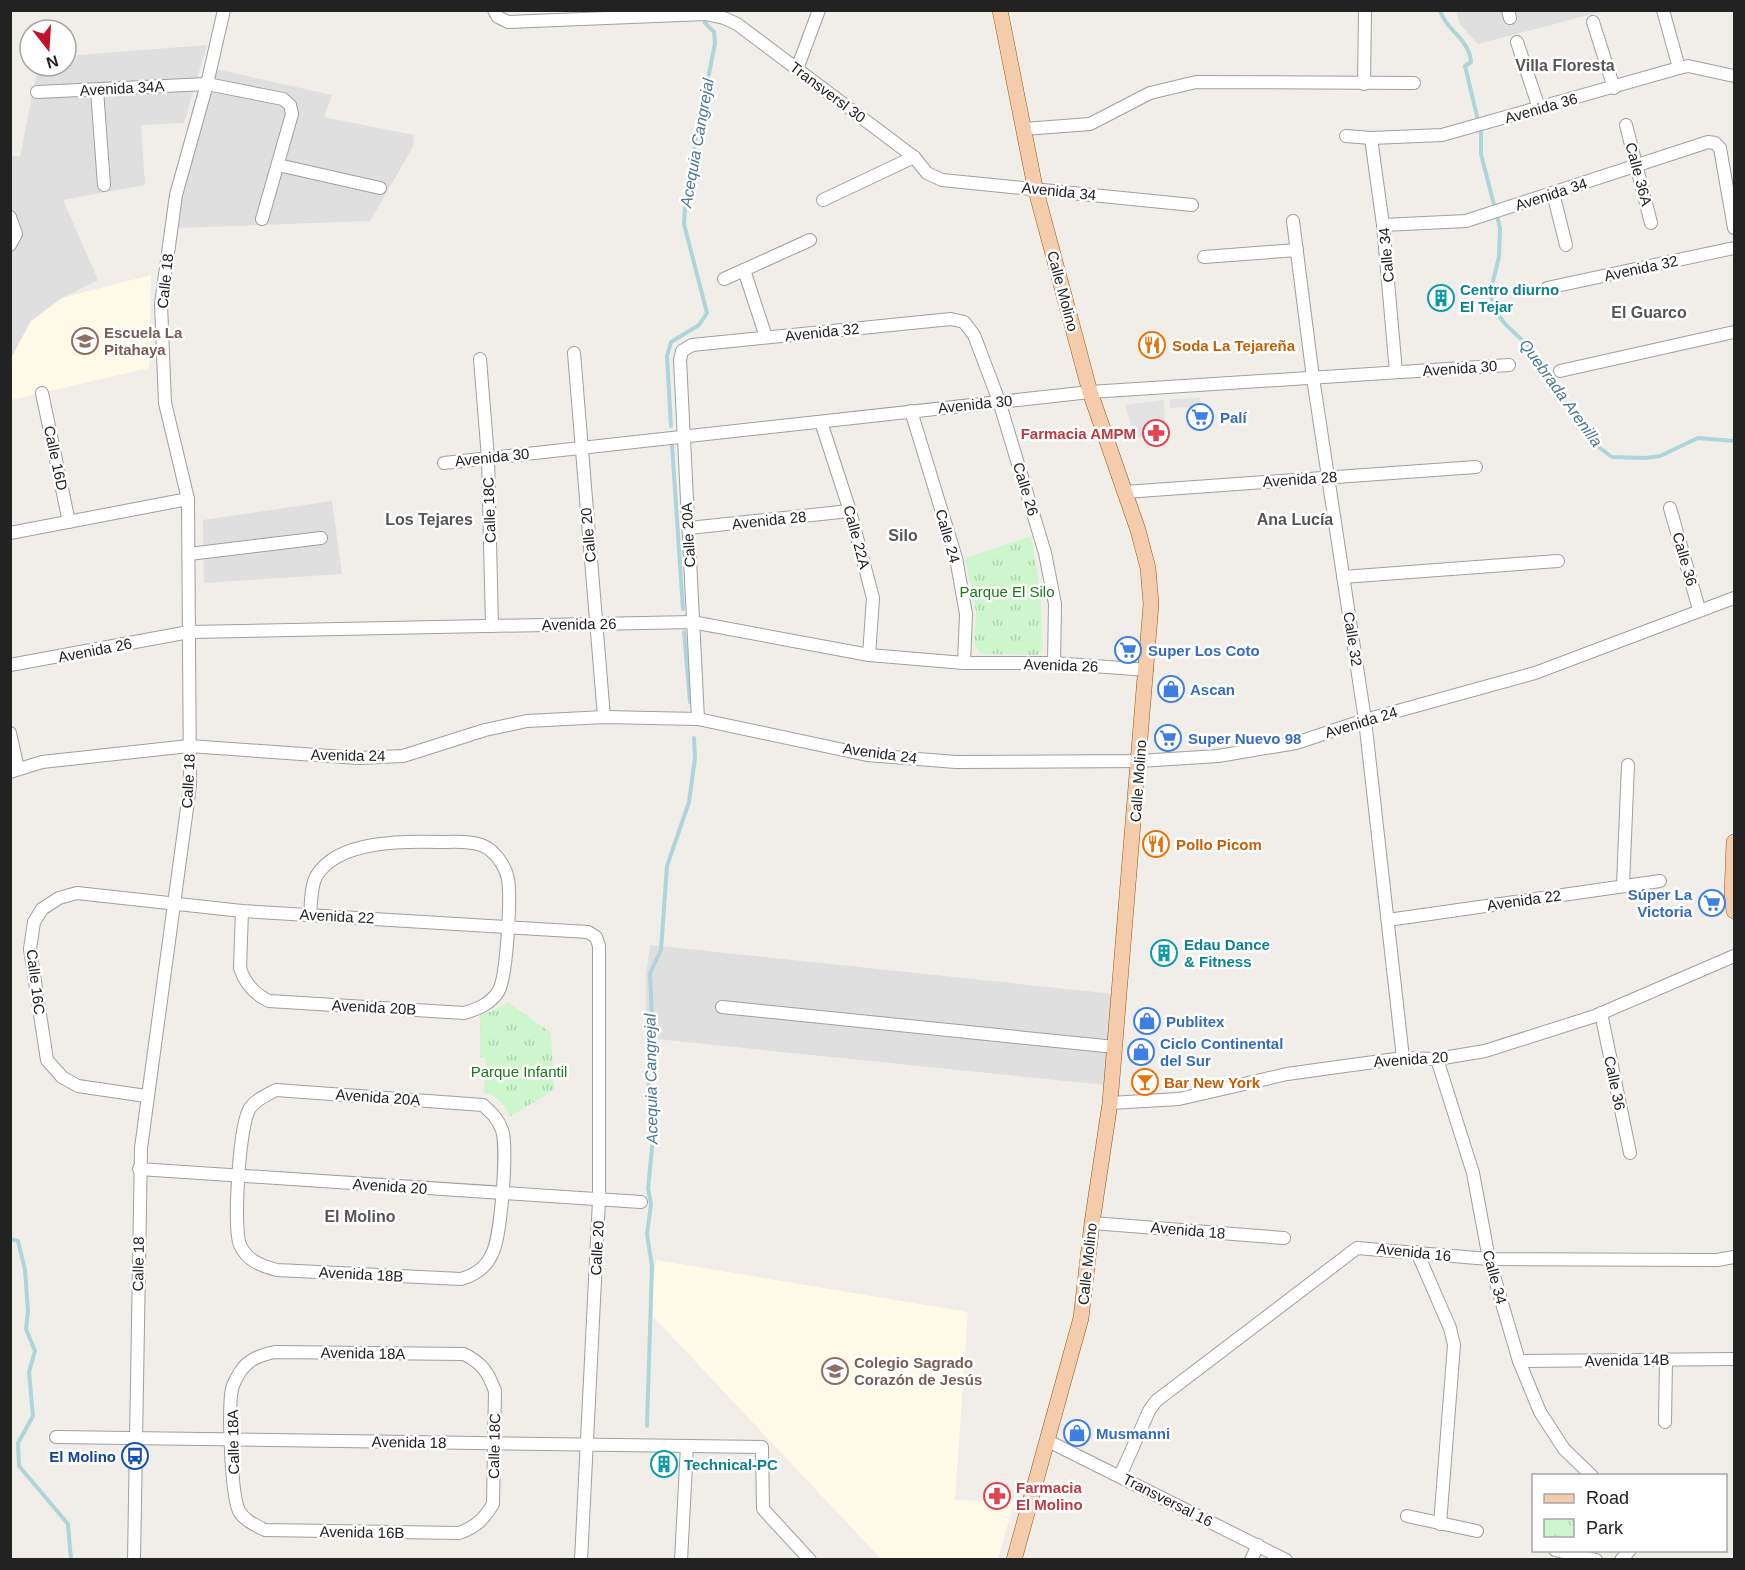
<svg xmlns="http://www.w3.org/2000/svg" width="1745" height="1570" font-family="Arial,sans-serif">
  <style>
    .residential { fill: #e0dfdf }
    .education { fill: #fdfae7 }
    .park { fill: url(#park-tufts) }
    .parking { fill: #e2e2e2 }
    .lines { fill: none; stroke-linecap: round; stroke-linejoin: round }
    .stream { stroke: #aed6da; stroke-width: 4 }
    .minor-casing { stroke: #9f9f9f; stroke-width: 14 }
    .major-casing { stroke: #92560d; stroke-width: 16 }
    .minor { stroke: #fff; stroke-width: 12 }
    .major { stroke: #f5ccab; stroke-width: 15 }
    .labels { text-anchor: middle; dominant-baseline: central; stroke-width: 5; stroke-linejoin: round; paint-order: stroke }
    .street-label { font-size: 15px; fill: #222; stroke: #fff }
    .culture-label { font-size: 15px; font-weight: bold; fill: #0d838f; stroke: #fff; text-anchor: start }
    .education-label { font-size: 15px; font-weight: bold; fill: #785e54; stroke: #fff; text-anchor: start }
    .food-label { font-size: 15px; font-weight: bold; fill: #c56008; stroke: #fff; text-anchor: start }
    .shop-label { font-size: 15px; font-weight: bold; fill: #366cbe; stroke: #fff; text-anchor: start }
    .health-label { font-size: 15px; font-weight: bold; fill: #be3a42; stroke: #fff; text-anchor: end }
    .park-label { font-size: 15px; fill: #197916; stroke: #fff }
    .transit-label { font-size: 15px; font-weight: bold; fill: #164399; stroke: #fff; text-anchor: end }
    .neighbourhood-label { font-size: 16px; font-weight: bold; fill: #555; stroke: #fff }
    .water-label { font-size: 16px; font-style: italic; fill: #4b7893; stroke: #fff }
  </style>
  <defs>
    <pattern id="park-tufts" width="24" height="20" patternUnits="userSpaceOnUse" patternTransform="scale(1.5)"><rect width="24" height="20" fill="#cdf6cc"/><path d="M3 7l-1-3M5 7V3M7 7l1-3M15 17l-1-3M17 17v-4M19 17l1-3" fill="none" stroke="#b0d3af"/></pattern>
  </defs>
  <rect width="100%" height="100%" fill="#f1eee9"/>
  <g class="residential">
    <polygon points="1456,11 1604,11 1478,44 1460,24"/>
    <polygon points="207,45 184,123 141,125 145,185 63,200 98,280 62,298 31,321 11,360 11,155 20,157 38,66 66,66 66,56"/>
    <polygon points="215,69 332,95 324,117 414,135 413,147 370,221 178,228 182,201"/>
    <polygon points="332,501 342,574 204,583 203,520"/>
    <polygon points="650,945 1114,994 1105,1085 646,1038 646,975"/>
  </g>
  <g class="education">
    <polygon points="151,275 149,368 11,400 10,360 31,321 62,298"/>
    <polygon points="656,1260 968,1312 955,1500 1014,1502 998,1559 881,1559 650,1313"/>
  </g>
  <g class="park">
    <polygon points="1031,536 1041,595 1042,650 1037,655 981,654 974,644 976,611 965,558"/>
    <path d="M508,1002L551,1033L554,1090L509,1117C506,1103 496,1097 484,1092L486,1058L480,1057V1012H491Z"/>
  </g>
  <g class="parking">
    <polygon points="1200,398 1201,406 1170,408 1170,399"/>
    <polygon points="1164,400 1165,426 1146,427 1146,438 1135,437 1125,405"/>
  </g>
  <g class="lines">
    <g class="stream">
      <path d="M1440,10C1446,31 1469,38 1471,62L1465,66L1481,133V154L1500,228L1499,257L1490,293L1496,312L1506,325L1532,349L1565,403L1600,448L1612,457L1645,458L1660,456L1698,438L1734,441"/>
      <polyline points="671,426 667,356 671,342 699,325 707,313 684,224 686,192 715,43 714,32 705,23"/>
      <polyline points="672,445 683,609"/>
      <polyline points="684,632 690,702"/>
      <polyline points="10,1239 18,1241 25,1270 28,1311 26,1329 35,1351 29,1372 33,1416 18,1443 19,1466 68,1524 71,1560"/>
      <polyline points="647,1426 652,1266 647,1234 651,1204 648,1188 653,1139 648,1074 652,1019 650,973 661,950 667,866 689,802 695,758 694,738"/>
    </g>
    <defs>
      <g id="minor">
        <polyline points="494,10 498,17 508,22 705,14 724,18 737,24 914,157 927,173 942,180 1192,205"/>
        <polyline points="1508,10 1510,18"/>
        <polyline points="1663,10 1679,68"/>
        <polyline points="1593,22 1614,88"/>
        <polyline points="1517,42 1539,108"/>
        <polyline points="797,69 819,10"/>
        <polyline points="1364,84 1365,10"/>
        <polyline points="97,90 104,185"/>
        <polyline points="37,92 207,84 283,99 290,105 292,114 262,219"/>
        <polyline points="1626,125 1651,223"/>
        <polyline points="1024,129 1090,124 1150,93 1196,82 1414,83"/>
        <polyline points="1346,136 1371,138 1442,135 1679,68 1688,66 1734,76"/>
        <polyline points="1371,138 1383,225 1396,372"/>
        <polyline points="278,165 380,188"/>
        <polyline points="1553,193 1566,245"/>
        <polyline points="823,200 914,157"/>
        <polyline points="10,217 16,234 10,245"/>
        <polyline points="1293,221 1313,378 1365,720 1403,1058"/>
        <polyline points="1383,225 1466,221 1708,142 1715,143 1720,148 1734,228"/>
        <polyline points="1204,257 1297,250"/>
        <polyline points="744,270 766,337"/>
        <polyline points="724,279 810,240"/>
        <polyline points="1547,288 1734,248"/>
        <polyline points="574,353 604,717"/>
        <polyline points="480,359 488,458 492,626"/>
        <polyline points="1560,371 1734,332"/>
        <polyline points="42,393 69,522"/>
        <polyline points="911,411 956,558 966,614 964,663"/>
        <polyline points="821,422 850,511 873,598 869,655"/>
        <polyline points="444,463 1090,392 1509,365"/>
        <polyline points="1125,492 1476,467"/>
        <polyline points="1670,508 1699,609"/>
        <polyline points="689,528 850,511"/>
        <polyline points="10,533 188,499"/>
        <polyline points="189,554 321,538"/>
        <polyline points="1343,577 1558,561"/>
        <polyline points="10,665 189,632 692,622 869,655 964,663 1054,663 1147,670"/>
        <polyline points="698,719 680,360 682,351 692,345 951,319 964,322 974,335 999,401 1045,553 1055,604 1054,663"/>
        <polyline points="10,733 18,769"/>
        <polyline points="10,772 42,762 189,746 358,758 403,756 485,730 527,721 604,717 698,719 867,755 956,762 1139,761 1218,756 1296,743 1365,720 1535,673 1734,598"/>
        <polyline points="1623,885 1628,765"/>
        <path d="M242,911L240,968C245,984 254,994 269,1001L464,1013C478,1009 490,1004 498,992C507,979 511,897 508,879C506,868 498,856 489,849C477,840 454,842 440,842C404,841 339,840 317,875C311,884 311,904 310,915"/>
        <polyline points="1388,920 1660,881"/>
        <polyline points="722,1007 1115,1047"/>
        <polyline points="1601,1013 1630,1153"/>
        <polyline points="1437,1059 1473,1173 1489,1259 1519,1361 1540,1412 1564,1449 1592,1476"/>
        <path d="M276,1090L483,1105C492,1113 498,1119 502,1130C508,1148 501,1238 492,1254C486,1268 475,1275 461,1279L277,1270C262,1266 247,1261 240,1245C233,1228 239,1124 250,1108C256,1099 267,1095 276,1090Z"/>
        <polyline points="146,1096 78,1086 62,1077 47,1060 30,949 34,922 42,909 59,898 77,893 242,911 588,932 596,937 599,946 599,1200 581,1560"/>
        <polyline points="1110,1103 1179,1099 1287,1074 1403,1058 1437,1059 1485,1051 1595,1016 1734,956"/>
        <polyline points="139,1169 641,1202"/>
        <polyline points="1092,1223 1284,1238"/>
        <polyline points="1417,1252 1450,1328 1454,1345 1440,1524"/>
        <path d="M275,1352L464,1354C482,1363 488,1372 495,1391L493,1504C484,1519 476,1527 459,1533L265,1530C255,1525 244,1520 239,1511C231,1494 228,1408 232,1389C233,1384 237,1377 240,1372C248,1359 261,1355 275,1352Z"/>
        <polyline points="1519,1361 1734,1359"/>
        <polyline points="1665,1422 1666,1359"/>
        <polyline points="56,1437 762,1447 763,1509 810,1560"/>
        <polyline points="1048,1441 1286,1560"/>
        <polyline points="1120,1476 1149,1411 1156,1401 1357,1248 1489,1259 1717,1260 1734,1257"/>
        <polyline points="1407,1516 1477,1531"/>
        <polyline points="1555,1550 1596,1560"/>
        <polyline points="134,1560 141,1148 190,786 188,499 165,403 161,304 176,195 207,84 224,10"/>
        <polyline points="681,1560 687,1446"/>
        <polyline points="1251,1560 1258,1545"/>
        <polyline points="1621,1560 1630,1550"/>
      </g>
      <g id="major">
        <polyline points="1000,10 1035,187 1090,392 1138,530 1148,568 1151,604 1110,1103 1092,1223 1081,1318 1014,1560"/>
        <polyline points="1734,842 1732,894 1734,911"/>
      </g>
    </defs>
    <use href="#minor" class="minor-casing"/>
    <use href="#major" class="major-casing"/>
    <use href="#minor" class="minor"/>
    <use href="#major" class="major"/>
  </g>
  <defs>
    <symbol id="building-ring" viewBox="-11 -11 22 22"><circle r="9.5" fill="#fff" stroke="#0f9aa8" stroke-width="1.5"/><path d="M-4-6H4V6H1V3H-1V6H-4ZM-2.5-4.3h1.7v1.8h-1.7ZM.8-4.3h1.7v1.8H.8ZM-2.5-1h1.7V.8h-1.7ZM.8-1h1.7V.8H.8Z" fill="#0f9aa8"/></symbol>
    <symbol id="school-ring" viewBox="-11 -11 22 22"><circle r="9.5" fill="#fff" stroke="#8d6e63" stroke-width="1.5"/><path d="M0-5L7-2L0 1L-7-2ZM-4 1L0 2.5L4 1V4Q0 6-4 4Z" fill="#8d6e63"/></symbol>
    <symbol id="restaurant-ring" viewBox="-11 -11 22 22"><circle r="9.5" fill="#fff" stroke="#e8710a" stroke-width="1.5"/><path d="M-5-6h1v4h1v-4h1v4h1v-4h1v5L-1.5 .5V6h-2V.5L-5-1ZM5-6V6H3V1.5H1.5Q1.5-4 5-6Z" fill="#e8710a"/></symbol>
    <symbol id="supermarket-ring" viewBox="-11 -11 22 22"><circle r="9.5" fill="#fff" stroke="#3f7fe0" stroke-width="1.5"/><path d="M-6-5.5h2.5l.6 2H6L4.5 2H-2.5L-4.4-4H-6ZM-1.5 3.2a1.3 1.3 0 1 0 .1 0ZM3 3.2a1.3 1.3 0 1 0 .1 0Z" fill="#3f7fe0"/></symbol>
    <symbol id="pharmacy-ring" viewBox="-11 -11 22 22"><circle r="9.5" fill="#fff" stroke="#e0444e" stroke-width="1.5"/><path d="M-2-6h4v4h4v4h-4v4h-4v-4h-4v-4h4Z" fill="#e0444e"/></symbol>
    <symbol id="shop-ring" viewBox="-11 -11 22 22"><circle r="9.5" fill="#fff" stroke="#3f7fe0" stroke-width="1.5"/><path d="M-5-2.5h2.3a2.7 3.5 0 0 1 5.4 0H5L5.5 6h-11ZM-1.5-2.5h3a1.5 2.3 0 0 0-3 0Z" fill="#3f7fe0"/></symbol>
    <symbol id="bar-ring" viewBox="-11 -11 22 22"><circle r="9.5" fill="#fff" stroke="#e8710a" stroke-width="1.5"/><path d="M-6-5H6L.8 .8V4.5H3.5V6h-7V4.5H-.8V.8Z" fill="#e8710a"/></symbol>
    <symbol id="bus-ring" viewBox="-11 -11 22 22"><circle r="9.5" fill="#fff" stroke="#1a4fb4" stroke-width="1.5"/><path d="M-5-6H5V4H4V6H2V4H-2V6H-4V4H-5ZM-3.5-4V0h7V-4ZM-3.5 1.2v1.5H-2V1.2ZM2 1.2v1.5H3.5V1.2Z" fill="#1a4fb4"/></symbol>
  </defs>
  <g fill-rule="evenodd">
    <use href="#building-ring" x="1426" y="283" width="30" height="30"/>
    <use href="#school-ring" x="70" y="326" width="30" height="30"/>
    <use href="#restaurant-ring" x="1137" y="330" width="30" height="30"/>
    <use href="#supermarket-ring" x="1185" y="402" width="30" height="30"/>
    <use href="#pharmacy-ring" x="1141" y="418" width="30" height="30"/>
    <use href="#supermarket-ring" x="1113" y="635" width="30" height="30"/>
    <use href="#shop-ring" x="1156" y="674" width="30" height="30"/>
    <use href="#supermarket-ring" x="1153" y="723" width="30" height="30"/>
    <use href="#restaurant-ring" x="1141" y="829" width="30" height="30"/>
    <use href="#supermarket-ring" x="1697" y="888" width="30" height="30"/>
    <use href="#building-ring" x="1149" y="938" width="30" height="30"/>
    <use href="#shop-ring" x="1132" y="1006" width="30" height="30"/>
    <use href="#shop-ring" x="1126" y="1037" width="30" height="30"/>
    <use href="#bar-ring" x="1130" y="1067" width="30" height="30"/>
    <use href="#school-ring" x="820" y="1356" width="30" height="30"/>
    <use href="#shop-ring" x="1062" y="1418" width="30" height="30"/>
    <use href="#bus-ring" x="120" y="1441" width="30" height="30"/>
    <use href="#building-ring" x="649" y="1449" width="30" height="30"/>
    <use href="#pharmacy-ring" x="982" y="1481" width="30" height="30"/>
  </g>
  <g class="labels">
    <g class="street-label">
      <text transform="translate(122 88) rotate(-3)">Avenida 34A</text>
      <text transform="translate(828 92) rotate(37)">Transversl 30</text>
      <text transform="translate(1541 108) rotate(-16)">Avenida 36</text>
      <text transform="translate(1639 174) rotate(75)">Calle 36A</text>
      <text transform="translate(1059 191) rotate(6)">Avenida 34</text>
      <text transform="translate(1551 194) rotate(-18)">Avenida 34</text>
      <text transform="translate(1386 255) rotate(-95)">Calle 34</text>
      <text transform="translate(1641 268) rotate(-12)">Avenida 32</text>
      <text transform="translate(165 281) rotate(-84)">Calle 18</text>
      <text transform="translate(1063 291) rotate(75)">Calle Molino</text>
      <text transform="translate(822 332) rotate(-6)">Avenida 32</text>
      <text transform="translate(1460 368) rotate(-4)">Avenida 30</text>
      <text transform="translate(975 404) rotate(-6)">Avenida 30</text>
      <text transform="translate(492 457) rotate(-6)">Avenida 30</text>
      <text transform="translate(56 458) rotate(78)">Calle 16D</text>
      <text transform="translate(1300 479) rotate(-4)">Avenida 28</text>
      <text transform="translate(1026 489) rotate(73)">Calle 26</text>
      <text transform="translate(489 510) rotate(-92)">Calle 18C</text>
      <text transform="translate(769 520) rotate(-6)">Avenida 28</text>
      <text transform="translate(588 535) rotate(-95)">Calle 20</text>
      <text transform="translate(688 535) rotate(-93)">Calle 20A</text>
      <text transform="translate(948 536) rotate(74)">Calle 24</text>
      <text transform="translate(857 537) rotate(75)">Calle 22A</text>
      <text transform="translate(1685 559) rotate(74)">Calle 36</text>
      <text transform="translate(579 624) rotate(-1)">Avenida 26</text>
      <text transform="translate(1353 639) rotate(81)">Calle 32</text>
      <text transform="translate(95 650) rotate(-11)">Avenida 26</text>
      <text transform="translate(1061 665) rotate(2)">Avenida 26</text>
      <text transform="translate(1361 722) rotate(-17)">Avenida 24</text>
      <text transform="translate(880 753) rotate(8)">Avenida 24</text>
      <text transform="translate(348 755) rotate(1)">Avenida 24</text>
      <text transform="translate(188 781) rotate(-87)">Calle 18</text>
      <text transform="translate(1138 781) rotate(-86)">Calle Molino</text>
      <text transform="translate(1524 900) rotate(-8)">Avenida 22</text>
      <text transform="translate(337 916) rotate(3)">Avenida 22</text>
      <text transform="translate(36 982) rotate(83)">Calle 16C</text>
      <text transform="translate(374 1007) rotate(3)">Avenida 20B</text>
      <text transform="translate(1411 1059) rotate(-4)">Avenida 20</text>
      <text transform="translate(1615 1083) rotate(78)">Calle 36</text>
      <text transform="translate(378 1097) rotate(4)">Avenida 20A</text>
      <text transform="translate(390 1186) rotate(4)">Avenida 20</text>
      <text transform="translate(1188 1230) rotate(5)">Avenida 18</text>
      <text transform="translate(597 1248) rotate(-87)">Calle 20</text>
      <text transform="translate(1414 1252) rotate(6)">Avenida 16</text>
      <text transform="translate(138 1264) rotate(-89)">Calle 18</text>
      <text transform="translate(1087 1264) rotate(-84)">Calle Molino</text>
      <text transform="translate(361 1274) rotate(3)">Avenida 18B</text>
      <text transform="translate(1495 1277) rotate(75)">Calle 34</text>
      <text transform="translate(363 1353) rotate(1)">Avenida 18A</text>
      <text transform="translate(1627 1360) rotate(-1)">Avenida 14B</text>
      <text transform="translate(233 1442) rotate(-91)">Calle 18A</text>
      <text transform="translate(409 1442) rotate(1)">Avenida 18</text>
      <text transform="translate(494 1446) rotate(-89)">Calle 18C</text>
      <text transform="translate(1168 1500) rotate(27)">Transversal 16</text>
      <text transform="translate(362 1532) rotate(1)">Avenida 16B</text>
    </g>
    <g class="culture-label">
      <text x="1460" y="289">Centro diurno<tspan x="1460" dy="17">El Tejar</tspan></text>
      <text x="1184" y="944">Edau Dance<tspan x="1184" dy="17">&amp; Fitness</tspan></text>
      <text x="684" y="1464">Technical-PC</text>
    </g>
    <g class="education-label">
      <text x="104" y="332">Escuela La<tspan x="104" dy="17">Pitahaya</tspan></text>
      <text x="854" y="1362">Colegio Sagrado<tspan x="854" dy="17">Corazón de Jesús</tspan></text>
    </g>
    <g class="food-label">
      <text x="1172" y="345">Soda La Tejareña</text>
      <text x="1176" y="844">Pollo Picom</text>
      <text x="1164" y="1082">Bar New York</text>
    </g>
    <g class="shop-label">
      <text x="1220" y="417">Palí</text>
      <text x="1148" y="650">Super Los Coto</text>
      <text x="1190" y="689">Ascan</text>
      <text x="1188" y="738">Super Nuevo 98</text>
      <text x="1692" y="894" text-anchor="end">Súper La<tspan x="1692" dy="17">Victoria</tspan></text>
      <text x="1166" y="1021">Publitex</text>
      <text x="1160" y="1043">Ciclo Continental<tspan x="1160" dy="17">del Sur</tspan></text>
      <text x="1096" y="1433">Musmanni</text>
    </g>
    <g class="health-label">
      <text x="1136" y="433">Farmacia AMPM</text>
      <text x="1016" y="1487" text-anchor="start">Farmacia<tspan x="1016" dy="17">El Molino</tspan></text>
    </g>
    <g class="park-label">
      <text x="1007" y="591">Parque El Silo</text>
      <text x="519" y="1071">Parque Infantil</text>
    </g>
    <g class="transit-label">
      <text x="116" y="1456">El Molino</text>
    </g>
    <g class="neighbourhood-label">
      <text x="1565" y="65">Villa Floresta</text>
      <text x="1649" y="312">El Guarco</text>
      <text x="429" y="519">Los Tejares</text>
      <text x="1295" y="519">Ana Lucía</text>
      <text x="903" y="535">Silo</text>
      <text x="360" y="1216">El Molino</text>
    </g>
    <g class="water-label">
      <text transform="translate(697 143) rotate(-80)">Acequia Cangrejal</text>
      <text transform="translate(1561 393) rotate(54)">Quebrada Arenilla</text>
      <text transform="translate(651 1079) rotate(-91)">Acequia Cangrejal</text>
    </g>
  </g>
  <rect width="1745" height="1570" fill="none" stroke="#222222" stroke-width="24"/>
  <rect x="1532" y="1474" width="195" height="78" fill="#ffffff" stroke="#a7a7a7" stroke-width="1.5"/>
  <rect x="1544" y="1494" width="30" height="9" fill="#f5ccab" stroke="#a7a7a7" stroke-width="1.5"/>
  <text x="1586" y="1504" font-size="18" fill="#222222">Road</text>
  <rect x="1544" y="1519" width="30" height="18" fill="url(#park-tufts)" stroke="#a7a7a7" stroke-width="1.5"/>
  <text x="1586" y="1534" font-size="18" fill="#222222">Park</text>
  <g transform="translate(48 48) rotate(163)"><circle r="28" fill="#ffffff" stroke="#a7a7a7" stroke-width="1.5"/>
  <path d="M0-4.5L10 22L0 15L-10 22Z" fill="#c21227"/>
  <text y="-9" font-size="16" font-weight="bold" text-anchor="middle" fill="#222222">N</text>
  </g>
</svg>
